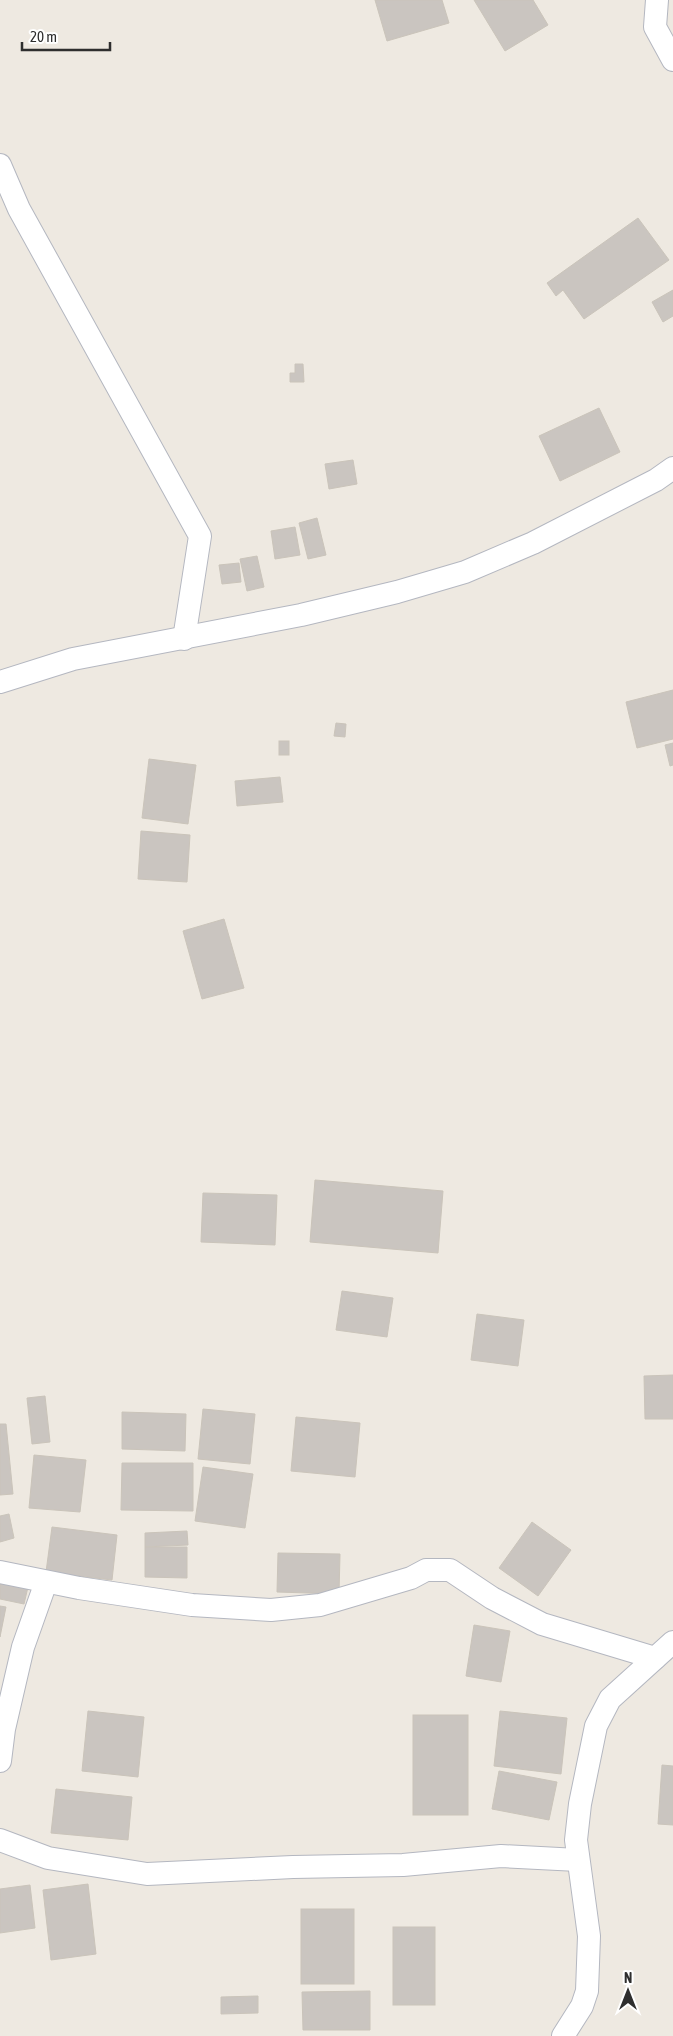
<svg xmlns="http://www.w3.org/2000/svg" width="673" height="2036" font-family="'Asap Condensed',sans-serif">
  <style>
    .building { fill: #cac5c0; stroke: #cac4ba }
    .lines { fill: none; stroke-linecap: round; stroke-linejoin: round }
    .street-casing { stroke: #b4b7c0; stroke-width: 24 }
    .street { stroke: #fff; stroke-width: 22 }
  </style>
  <rect width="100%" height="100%" fill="#eee9e1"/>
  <g class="building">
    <polygon points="375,0 442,0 449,23 387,41"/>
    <polygon points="474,0 533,0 548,25 505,51"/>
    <polygon points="638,218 669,260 584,319 563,290 556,296 547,283"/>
    <polygon points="673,290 673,316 663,322 652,302"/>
    <polygon points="295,364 303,364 304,382 290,382 290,373 295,373"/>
    <polygon points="599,408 620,452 560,481 539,436"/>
    <polygon points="353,460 357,484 329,489 325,464"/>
    <polygon points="317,518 326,555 308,559 299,523"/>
    <polygon points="295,527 300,555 275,559 271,531"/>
    <polygon points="257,556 264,587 247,591 240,559"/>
    <polygon points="239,563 241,582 222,584 219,565"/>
    <polygon points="673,690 673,739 637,748 626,702"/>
    <polygon points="336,723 346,724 345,737 334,736"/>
    <rect x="279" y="741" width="10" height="14"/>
    <polygon points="673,743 673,765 670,766 665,745"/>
    <polygon points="149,759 196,765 188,824 142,818"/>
    <polygon points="280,777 283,802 237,806 235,781"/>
    <polygon points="141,831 190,835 187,882 138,879"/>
    <polygon points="224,919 244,988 202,999 183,931"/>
    <polygon points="315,1180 443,1191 438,1253 310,1242"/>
    <polygon points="203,1193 277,1195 275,1245 201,1242"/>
    <polygon points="342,1291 393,1298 387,1337 336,1330"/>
    <polygon points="477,1314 524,1320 518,1366 471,1360"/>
    <polygon points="673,1375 673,1419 645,1419 644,1376"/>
    <polygon points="45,1396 50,1442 32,1444 27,1398"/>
    <polygon points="203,1409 255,1414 250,1464 198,1459"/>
    <polygon points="122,1412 186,1414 185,1451 122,1449"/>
    <polygon points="296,1417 360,1423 355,1477 291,1471"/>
    <polygon points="0,1424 6,1424 13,1494 0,1495"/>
    <polygon points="34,1455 86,1460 80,1512 29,1508"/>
    <polygon points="122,1463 193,1463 193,1511 121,1510"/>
    <polygon points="203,1467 253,1474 245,1528 195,1521"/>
    <polygon points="9,1514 14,1538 0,1542 0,1516"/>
    <polygon points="532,1522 571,1550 538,1596 499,1568"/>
    <polygon points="52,1527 117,1535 112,1580 46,1572"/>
    <polygon points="187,1531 188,1545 145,1547 145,1533"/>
    <polygon points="145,1547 187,1547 187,1578 145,1577"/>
    <polygon points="278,1553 340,1554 339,1594 277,1592"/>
    <polygon points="0,1581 28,1587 24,1604 0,1599"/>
    <polygon points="0,1606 6,1607 0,1637"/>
    <polygon points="474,1625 510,1631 501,1682 466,1676"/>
    <polygon points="88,1711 144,1717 138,1777 82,1771"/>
    <polygon points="500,1711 567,1718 561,1774 494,1766"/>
    <rect x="413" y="1715" width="55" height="100"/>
    <polygon points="662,1765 673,1766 673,1825 658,1824"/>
    <polygon points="499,1771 557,1782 549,1820 492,1809"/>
    <polygon points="56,1789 132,1797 128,1840 51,1833"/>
    <polygon points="88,1884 96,1954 51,1960 43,1890"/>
    <polygon points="30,1885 35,1928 0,1933 0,1889"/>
    <rect x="301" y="1909" width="53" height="75"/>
    <rect x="393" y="1927" width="42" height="78"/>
    <polygon points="370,1991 370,2030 303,2030 302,1992"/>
    <polygon points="258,1996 258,2013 221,2014 221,1997"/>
  </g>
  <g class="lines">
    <defs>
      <g id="street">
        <polyline points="657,0 655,27 673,60"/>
        <polyline points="0,165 19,209 200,536 184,639"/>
        <polyline points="0,682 73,659 301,615 397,592 465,572 533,543 656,480 673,468"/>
        <polyline points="0,1572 79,1588 192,1605 271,1610 320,1605 411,1578 426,1570 450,1570 492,1598 542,1624 655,1658"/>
        <polyline points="0,1761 4,1729 23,1647 46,1582"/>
        <polyline points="0,1840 48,1858 147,1874 293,1867 403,1865 501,1856 578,1860"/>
        <polyline points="563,2036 582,2006 587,1991 589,1936 576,1840 580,1804 596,1726 610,1699 673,1642"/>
      </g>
    </defs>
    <use href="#street" class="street-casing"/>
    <use href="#street" class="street"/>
  </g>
  <g transform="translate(628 1991)" stroke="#ffffff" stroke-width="4" paint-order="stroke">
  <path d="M0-4L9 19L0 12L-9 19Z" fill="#2e2e2e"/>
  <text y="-8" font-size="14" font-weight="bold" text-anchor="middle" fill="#2e2e2e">N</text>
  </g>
  <path d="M22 42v8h88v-8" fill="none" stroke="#2e2e2e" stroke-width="2.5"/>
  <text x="30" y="42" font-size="15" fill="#2e2e2e" stroke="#ffffff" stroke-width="4" paint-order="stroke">20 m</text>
</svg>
